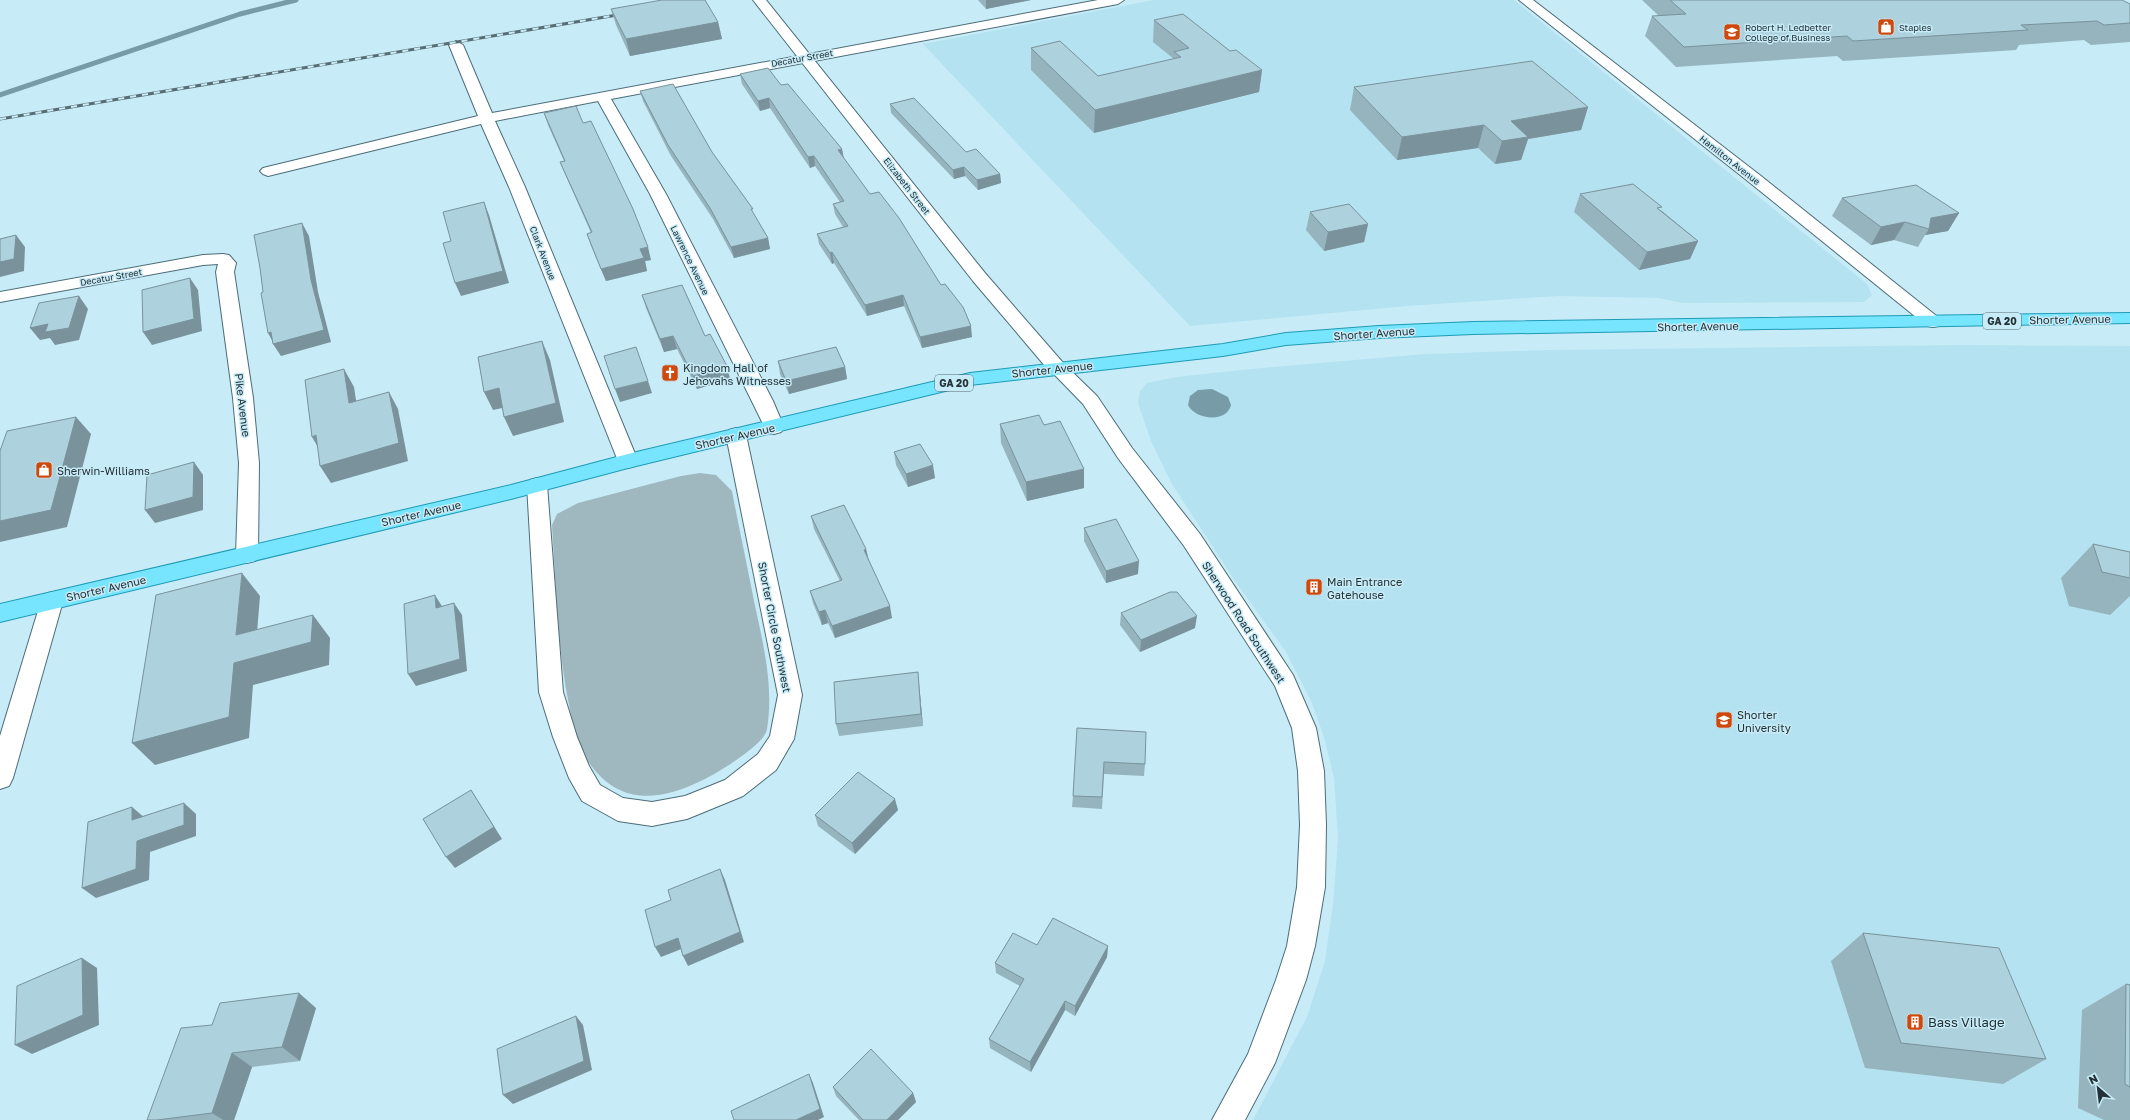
<svg xmlns="http://www.w3.org/2000/svg" width="2130" height="1120" font-family="'Golos Text',sans-serif">
  <style>
    .built { fill: #b4e2f1 }
    .green { fill: #9fb8c0 }
    .water { fill: #779ba7 }
    .lines { fill: none; stroke-linecap: round; stroke-linejoin: round }
    .stream { stroke: #779ba7; stroke-width: 5 }
    .street-casing { stroke: #4c6d78; stroke-width: 2 }
    .secondary-casing { stroke: #4c6d78; stroke-width: 2 }
    .primary-casing { stroke: #1f9bb7; stroke-width: 2 }
    .street { fill: #fff; fill-rule: evenodd }
    .secondary { fill: #fff; fill-rule: evenodd }
    .primary { fill: #77e5fd; fill-rule: evenodd }
    .rail-casing { stroke: #576c73; stroke-width: 3 }
    .rail { stroke: #c7ebf7; stroke-width: 2; stroke-dasharray: 6; stroke-linecap: butt }
    .wall { fill: #95b4be }
    .shaded-wall { fill: #79929b }
    .building { fill: #add1dd; stroke: #79929b }
    .labels { text-anchor: middle; dominant-baseline: central; stroke-width: 3; stroke-linejoin: round; paint-order: stroke }
    .far-poi-label { font-size: 9px; fill: #243237; stroke: #c7ebf7; text-anchor: start }
    .far-street-label { font-size: 9px; fill: #243237; stroke: #c7ebf7 }
    .shield { fill: #c7ebf7; stroke: #556a71; stroke-width: 1 }
    .shield-label { font-size: 10px; font-weight: bold; fill: #243237 }
    .street-label { font-size: 11px; fill: #243237; stroke: #c7ebf7 }
    .poi-label { font-size: 11px; fill: #243237; stroke: #c7ebf7; text-anchor: start }
    .near-poi-label { font-size: 13px; fill: #243237; stroke: #c7ebf7; text-anchor: start }
  </style>
  <rect width="100%" height="100%" fill="#c7ebf7"/>
  <g class="built">
    <polygon points="1154,0 1514,0 1867,284 1872,295 1864,302 1683,303 1658,298 1558,296 1407,306 1190,326 923,44"/>
    <polygon points="1963,345 2130,346 2130,1120 1253,1120 1307,1017 1325,961 1333,904 1338,839 1334,778 1324,737 1312,703 1286,652 1235,581 1172,484 1151,441 1138,403 1140,391 1147,383 1176,377 1251,369 1425,354 1549,350"/>
  </g>
  <path class="green" d="M700,473L716,475L732,491C739,528 747,564 754,601C763,643 774,686 767,729C765,745 717,773 703,780C648,807 607,802 578,744C573,734 572,720 570,710C557,649 556,587 552,525L557,514L578,503L681,476Z"/>
  <path class="water" d="M1212,389L1228,397L1231,405C1227,423 1195,420 1188,405L1190,396L1198,390Z"/>
  <g class="lines">
    <polyline class="stream" points="0,95 240,14 296,0"/>
    <defs>
      <g id="street">
        <polygon points="1098,0 1124,0 1118,4 611,99 666,194 773,401 784,427 781,432 774,434 767,432 650,194 598,101 495,121 525,187 638,461 635,466 628,468 621,466 618,461 509,187 481,124 268,176 263,174 260,171 263,168 478,116 449,45 456,41 463,45 492,113"/>
        <polygon points="1519,0 1533,0 1761,176 1939,318 1942,322 1939,326 1933,327 1927,326 1749,182"/>
        <polygon points="223,254 229,255 236,263 234,272 253,398 259,463 258,555 255,561 247,563 239,561 236,555 239,463 233,398 216,272 218,264 203,265 0,302 0,292 203,255"/>
        <polygon points="1058,363 1065,365 1097,396 1132,448 1200,534 1293,675 1316,728 1324,771 1326,825 1325,887 1315,946 1306,980 1275,1063 1245,1120 1212,1120 1248,1054 1276,980 1287,946 1297,887 1300,825 1298,771 1292,728 1275,686 1184,546 1118,458 1083,404 1049,369 1051,365"/>
        <polygon points="736,428 743,430 746,435 802,695 794,739 776,770 743,796 687,819 652,826 618,821 582,801 569,778 553,737 539,692 527,485 530,480 537,478 544,480 547,485 563,692 577,737 589,766 600,785 623,798 652,802 685,796 725,780 758,754 770,736 778,695 726,435 729,430"/>
        <polygon points="52,592 60,595 63,601 13,778 9,786 0,789 0,736 41,601 44,595"/>
      </g>
      <polygon id="secondary" points="753,0 766,0 985,273 1065,365 1067,369 1065,373 1058,375 1051,373 973,281"/>
      <polygon id="primary" points="2130,313 2130,323 1473,334 1379,338 1286,345 1223,356 970,385 628,468 511,499 0,622 0,604 511,485 628,454 970,373 1223,344 1286,333 1379,326 1473,322"/>
    </defs>
    <use href="#street" class="street-casing"/>
    <use href="#secondary" class="secondary-casing"/>
    <use href="#primary" class="primary-casing"/>
    <use href="#street" class="street"/>
    <use href="#secondary" class="secondary"/>
    <use href="#primary" class="primary"/>
    <defs>
      <polyline id="rail" points="0,119 623,14"/>
    </defs>
    <use href="#rail" class="rail-casing"/>
    <use href="#rail" class="rail"/>
  </g>
  <g class="wall">
    <polygon points="978,0 1031,0 986,9"/>
    <polygon points="1642,0 2122,0 2130,4 2130,42 2091,45 2084,40 2019,45 2016,50 1843,61 1837,56 1676,67 1645,36 1652,16 1659,16"/>
    <polygon points="611,9 718,22 722,39 630,56 616,25"/>
    <polygon points="1154,20 1230,51 1262,70 1259,92 1094,133 1031,70 1031,48 1098,76 1174,59 1153,42"/>
    <polygon points="740,74 781,85 842,149 843,158 972,337 922,348 904,306 867,316 834,263 832,264 819,244 817,234 843,227 835,214 833,204 840,202 815,166 810,168 770,108 760,111 742,84"/>
    <polygon points="1354,87 1588,107 1581,130 1528,139 1521,160 1495,164 1478,148 1397,160 1350,110"/>
    <polygon points="640,91 712,152 768,238 770,249 734,258 713,219 671,156 643,101"/>
    <polygon points="890,104 1000,174 1001,183 978,190 965,176 954,179 891,113"/>
    <polygon points="544,113 583,123 651,260 645,261 647,271 606,281 591,246 587,234 591,233 565,174 560,162 564,161 548,125"/>
    <polygon points="1580,194 1661,210 1698,241 1690,259 1639,270 1574,212"/>
    <polygon points="1842,198 1959,213 1948,231 1925,235 1918,247 1894,240 1871,245 1832,216"/>
    <polygon points="1310,212 1368,224 1364,242 1324,251 1306,230"/>
    <polygon points="642,295 705,336 730,379 697,389 677,349 664,352 646,308"/>
    <polygon points="778,361 845,367 847,379 789,394 780,374"/>
    <polygon points="1000,424 1044,425 1084,488 1027,501 1001,443"/>
    <polygon points="894,452 935,478 908,487 896,465"/>
    <polygon points="811,516 866,549 869,561 892,618 835,638 828,623 822,625 813,603 810,591 840,581 814,529"/>
    <polygon points="1084,528 1138,574 1106,583 1084,541"/>
    <polygon points="2093,544 2130,552 2130,596 2110,615 2069,606 2061,578"/>
    <polygon points="1121,613 1195,628 1140,652 1120,625"/>
    <polygon points="919,684 923,726 839,736 836,724"/>
    <polygon points="1077,728 1145,764 1144,776 1104,774 1102,809 1072,807 1073,796"/>
    <polygon points="898,810 855,854 818,826 815,815"/>
    <polygon points="1863,933 2046,1059 2003,1084 1865,1068 1831,961"/>
    <polygon points="1037,945 1108,946 1107,957 1075,1016 1065,1010 1031,1072 990,1048 989,1039 1020,986 996,973 995,963"/>
    <polygon points="2126,984 2130,985 2130,1120 2104,1120 2078,1108 2082,1010"/>
    <polygon points="316,1008 300,1061 252,1067 234,1120 147,1120 212,1025"/>
    <polygon points="833,1087 913,1093 916,1102 898,1120 859,1120 836,1096"/>
  </g>
  <g class="shaded-wall">
    <polygon points="986,0 1031,0 986,9"/>
    <polygon points="718,22 722,39 630,56 626,39"/>
    <polygon points="1262,70 1259,92 1094,133 1095,110"/>
    <polygon points="769,98 770,108 760,111 758,101"/>
    <polygon points="1588,107 1581,130 1528,139 1521,160 1495,164 1502,141 1511,121"/>
    <polygon points="1484,125 1478,148 1397,160 1402,137"/>
    <polygon points="842,149 844,159 838,150"/>
    <polygon points="814,156 815,166 810,168 808,157"/>
    <polygon points="964,167 965,176 954,179 953,170"/>
    <polygon points="1000,174 1001,183 978,190 977,180"/>
    <polygon points="484,202 489,215 509,283 461,296 455,283"/>
    <polygon points="1959,213 1948,231 1925,235 1929,229 1931,218"/>
    <polygon points="1905,222 1894,240 1871,245 1881,227"/>
    <polygon points="302,223 309,236 318,292 331,342 281,356 273,344 274,344 268,333 271,332 311,280"/>
    <polygon points="1368,224 1364,242 1324,251 1328,232"/>
    <polygon points="16,235 25,247 24,271 0,277 0,262"/>
    <polygon points="768,238 770,249 734,258 731,247"/>
    <polygon points="1698,241 1690,259 1639,270 1647,252"/>
    <polygon points="648,247 651,260 645,261 647,271 606,281 601,269 640,249"/>
    <polygon points="832,252 834,263 832,264 830,253"/>
    <polygon points="190,278 198,290 202,331 152,345 143,332"/>
    <polygon points="903,295 904,306 867,316 865,305"/>
    <polygon points="79,296 88,309 79,340 55,345 50,338 40,340 30,328"/>
    <polygon points="971,326 972,337 922,348 920,337"/>
    <polygon points="673,336 677,349 664,352 660,339"/>
    <polygon points="542,341 550,360 564,422 513,436 504,417"/>
    <polygon points="727,366 730,379 697,389 693,376"/>
    <polygon points="845,367 847,379 789,394 786,381"/>
    <polygon points="344,369 354,387 359,420 349,403"/>
    <polygon points="648,381 652,393 620,402 615,389"/>
    <polygon points="499,388 507,407 493,410 484,392"/>
    <polygon points="389,392 398,409 408,461 331,483 320,466"/>
    <polygon points="76,417 91,434 67,527 0,542 0,521"/>
    <polygon points="316,435 322,454 312,437"/>
    <polygon points="194,462 203,475 203,510 155,523 145,510"/>
    <polygon points="933,465 935,478 908,487 906,474"/>
    <polygon points="1084,469 1084,488 1027,501 1026,482"/>
    <polygon points="866,549 869,561 864,550"/>
    <polygon points="1139,561 1138,574 1106,583 1106,571"/>
    <polygon points="242,573 260,596 255,657 313,615 330,638 329,665 253,685 249,738 155,765 132,743 236,635"/>
    <polygon points="435,595 443,608 436,608"/>
    <polygon points="454,603 462,615 467,671 416,686 408,674"/>
    <polygon points="890,606 892,618 835,638 832,626"/>
    <polygon points="825,610 828,623 822,625 819,612"/>
    <polygon points="1197,616 1195,628 1140,652 1141,640"/>
    <polygon points="918,672 919,684 923,726 921,714"/>
    <polygon points="471,790 502,839 455,868 446,857"/>
    <polygon points="895,799 898,810 855,854 852,843"/>
    <polygon points="184,803 196,814 196,836 150,852 149,880 96,898 82,888 137,841"/>
    <polygon points="132,807 145,818 132,820"/>
    <polygon points="720,869 725,880 744,942 688,966 683,956"/>
    <polygon points="678,938 684,948 661,957 655,947"/>
    <polygon points="1108,946 1107,957 1075,1016 1075,1006"/>
    <polygon points="82,958 97,968 99,1025 32,1054 15,1045"/>
    <polygon points="299,993 316,1008 300,1061 282,1047"/>
    <polygon points="1065,1001 1065,1010 1031,1072 1030,1062"/>
    <polygon points="576,1016 583,1025 592,1070 513,1104 503,1095"/>
    <polygon points="232,1053 252,1067 234,1120 223,1120 212,1113"/>
    <polygon points="809,1074 813,1083 824,1117 818,1120 796,1120"/>
    <polygon points="913,1093 916,1102 898,1120 887,1120"/>
  </g>
  <g class="building">
    <polygon points="662,0 705,0 718,22 626,39 611,9"/>
    <polygon points="1670,0 2122,0 2130,4 2130,23 2104,25 2097,21 2021,25 2028,30 1853,41 1847,36 1684,47 1652,16 1686,14"/>
    <polygon points="1183,14 1230,51 1236,50 1262,70 1095,110 1031,48 1060,41 1098,76 1181,57 1174,52 1189,48 1154,20"/>
    <polygon points="1532,61 1588,107 1511,121 1528,137 1502,141 1484,125 1402,137 1354,87"/>
    <polygon points="768,68 781,85 788,84 842,149 838,150 870,194 879,192 899,218 941,285 945,284 963,307 971,326 920,337 903,295 865,305 832,252 830,253 817,234 848,226 833,204 844,201 814,156 808,157 769,98 758,101 740,74"/>
    <polygon points="673,84 712,152 753,209 751,209 768,238 731,247 710,208 668,145 640,91"/>
    <polygon points="914,98 966,152 976,149 1000,174 977,180 964,167 953,170 890,104"/>
    <polygon points="576,106 583,123 591,121 633,209 648,247 640,249 644,258 601,269 587,234 592,232 560,162 565,161 544,113"/>
    <polygon points="1633,184 1662,207 1657,208 1698,241 1647,252 1580,194"/>
    <polygon points="1916,185 1959,213 1931,218 1929,229 1905,222 1881,227 1842,198"/>
    <polygon points="484,202 503,271 455,283 443,243 451,241 443,212"/>
    <polygon points="1349,204 1368,224 1328,232 1310,212"/>
    <polygon points="302,223 311,280 324,330 273,344 271,332 268,333 261,293 263,292 260,268 254,235"/>
    <polygon points="16,235 14,259 0,262 0,239"/>
    <polygon points="190,278 194,319 143,332 142,290"/>
    <polygon points="682,285 705,336 710,334 727,366 693,376 673,336 660,339 642,295"/>
    <polygon points="79,296 69,328 45,332 48,324 30,328 39,303"/>
    <polygon points="542,341 556,403 504,417 499,388 484,392 478,357"/>
    <polygon points="636,347 648,381 615,389 604,356"/>
    <polygon points="836,347 845,367 786,381 778,361"/>
    <polygon points="344,369 349,403 389,392 399,443 320,466 316,435 312,437 305,380"/>
    <polygon points="1039,415 1044,425 1060,421 1084,469 1026,482 1000,424"/>
    <polygon points="76,417 51,510 0,521 0,451 7,431"/>
    <polygon points="920,444 933,465 906,474 894,452"/>
    <polygon points="194,462 193,497 145,510 147,475"/>
    <polygon points="844,505 866,549 864,550 890,606 832,626 825,610 819,612 810,591 842,580 811,516"/>
    <polygon points="1116,519 1139,561 1106,571 1084,528"/>
    <polygon points="2093,544 2130,552 2130,578 2102,572"/>
    <polygon points="242,573 236,635 313,615 311,642 234,663 229,717 132,743 156,595"/>
    <polygon points="1170,592 1177,592 1197,616 1141,640 1121,613"/>
    <polygon points="435,595 436,608 454,603 460,659 408,674 404,604"/>
    <polygon points="918,672 921,714 836,724 834,682"/>
    <polygon points="1077,728 1146,732 1145,764 1104,762 1102,797 1073,796"/>
    <polygon points="858,772 895,799 852,843 815,815"/>
    <polygon points="471,790 494,827 446,857 423,819"/>
    <polygon points="184,803 184,825 137,841 136,869 82,888 88,822 132,807 132,820"/>
    <polygon points="720,869 740,932 683,956 678,938 655,947 645,910 671,900 668,890"/>
    <polygon points="1053,918 1108,946 1075,1006 1065,1001 1030,1062 989,1039 1024,979 995,963 1013,933 1037,945"/>
    <polygon points="1863,933 1999,948 2046,1059 1901,1043"/>
    <polygon points="82,958 83,1015 15,1045 17,986"/>
    <polygon points="2126,984 2130,985 2130,1087 2125,1084"/>
    <polygon points="299,993 282,1047 232,1053 212,1113 157,1120 147,1120 181,1028 212,1025 220,1003"/>
    <polygon points="576,1016 584,1061 503,1095 497,1049"/>
    <polygon points="871,1049 913,1093 887,1120 863,1120 833,1087"/>
    <polygon points="809,1074 820,1109 796,1120 734,1120 731,1111"/>
  </g>
  <defs>
    <symbol id="shop-square" viewBox="-11 -11 22 22"><rect x="-9" y="-9" width="18" height="18" rx="4" fill="#cf490d" stroke="#c7ebf7"/><path d="M-5-2.5h2.3a2.7 3.5 0 0 1 5.4 0H5L5.5 6h-11ZM-1.5-2.5h3a1.5 2.3 0 0 0-3 0Z" fill="#fff"/></symbol>
    <symbol id="university-square" viewBox="-11 -11 22 22"><rect x="-9" y="-9" width="18" height="18" rx="4" fill="#cf490d" stroke="#c7ebf7"/><path d="M0-5L7-2L0 1L-7-2ZM-4 1L0 2.5L4 1V4Q0 6-4 4Z" fill="#fff"/></symbol>
    <symbol id="church-square" viewBox="-11 -11 22 22"><rect x="-9" y="-9" width="18" height="18" rx="4" fill="#cf490d" stroke="#c7ebf7"/><path d="M-1.2-6h2.4v3.5h3.3v2.4h-3.3V6h-2.4V-.1h-3.3v-2.4h3.3Z" fill="#fff"/></symbol>
    <symbol id="building-square" viewBox="-11 -11 22 22"><rect x="-9" y="-9" width="18" height="18" rx="4" fill="#cf490d" stroke="#c7ebf7"/><path d="M-4-6H4V6H1V3H-1V6H-4ZM-2.5-4.3h1.7v1.8h-1.7ZM.8-4.3h1.7v1.8H.8ZM-2.5-1h1.7V.8h-1.7ZM.8-1h1.7V.8H.8Z" fill="#fff"/></symbol>
  </defs>
  <g fill-rule="evenodd">
    <use href="#shop-square" x="1876" y="17" width="20" height="20"/>
    <use href="#university-square" x="1722" y="22" width="20" height="20"/>
    <use href="#church-square" x="660" y="363" width="20" height="20"/>
    <use href="#shop-square" x="34" y="460" width="20" height="20"/>
    <use href="#building-square" x="1304" y="577" width="20" height="20"/>
    <use href="#university-square" x="1714" y="710" width="20" height="20"/>
    <use href="#building-square" x="1905" y="1012" width="20" height="20"/>
  </g>
  <g class="labels">
    <g class="far-poi-label">
      <text x="1745" y="27">Robert H. Ledbetter<tspan x="1745" dy="10">College of Business</tspan></text>
      <text x="1899" y="27">Staples</text>
    </g>
    <g class="far-street-label">
      <text transform="translate(802 58) rotate(-10)">Decatur Street</text>
      <text transform="translate(1730 160) rotate(38)">Hamilton Avenue</text>
      <text transform="translate(907 186) rotate(52)">Elizabeth Street</text>
      <text transform="translate(543 253) rotate(69)">Clark Avenue</text>
      <text transform="translate(690 260) rotate(64)">Lawrence Avenue</text>
      <text transform="translate(111 277) rotate(-10)">Decatur Street</text>
    </g>
    <g class="shield">
      <rect x="1983" y="313" width="38" height="16" rx="3"/>
      <rect x="935" y="375" width="38" height="16" rx="3"/>
    </g>
    <g class="shield-label">
      <text x="2002" y="321">GA 20</text>
      <text x="954" y="383">GA 20</text>
    </g>
    <g class="street-label">
      <text transform="translate(2070 319) rotate(-1)">Shorter Avenue</text>
      <text transform="translate(1698 326) rotate(-1)">Shorter Avenue</text>
      <text transform="translate(1374 333) rotate(-4)">Shorter Avenue</text>
      <text transform="translate(1052 369) rotate(-6)">Shorter Avenue</text>
      <text transform="translate(243 405) rotate(83)">Pike Avenue</text>
      <text transform="translate(735 436) rotate(-13)">Shorter Avenue</text>
      <text transform="translate(421 513) rotate(-13)">Shorter Avenue</text>
      <text transform="translate(106 588) rotate(-13)">Shorter Avenue</text>
      <text transform="translate(1244 622) rotate(57)">Sherwood Road Southwest</text>
      <text transform="translate(775 627) rotate(79)">Shorter Circle Southwest</text>
    </g>
    <g class="poi-label">
      <text x="683" y="367">Kingdom Hall of<tspan x="683" dy="13">Jehovahs Witnesses</tspan></text>
      <text x="57" y="470">Sherwin-Williams</text>
      <text x="1327" y="581">Main Entrance<tspan x="1327" dy="13">Gatehouse</tspan></text>
      <text x="1737" y="714">Shorter<tspan x="1737" dy="13">University</tspan></text>
    </g>
    <g class="near-poi-label">
      <text x="1928" y="1022">Bass Village</text>
    </g>
  </g>
  <g transform="translate(2098 1088) rotate(332)" stroke="#c7ebf7" stroke-width="3" paint-order="stroke">
  <path d="M0-3L7 15L0 10L-7 15Z" fill="#243237"/>
  <text y="-6" font-size="11" font-weight="bold" text-anchor="middle" fill="#243237">N</text>
  </g>
</svg>
